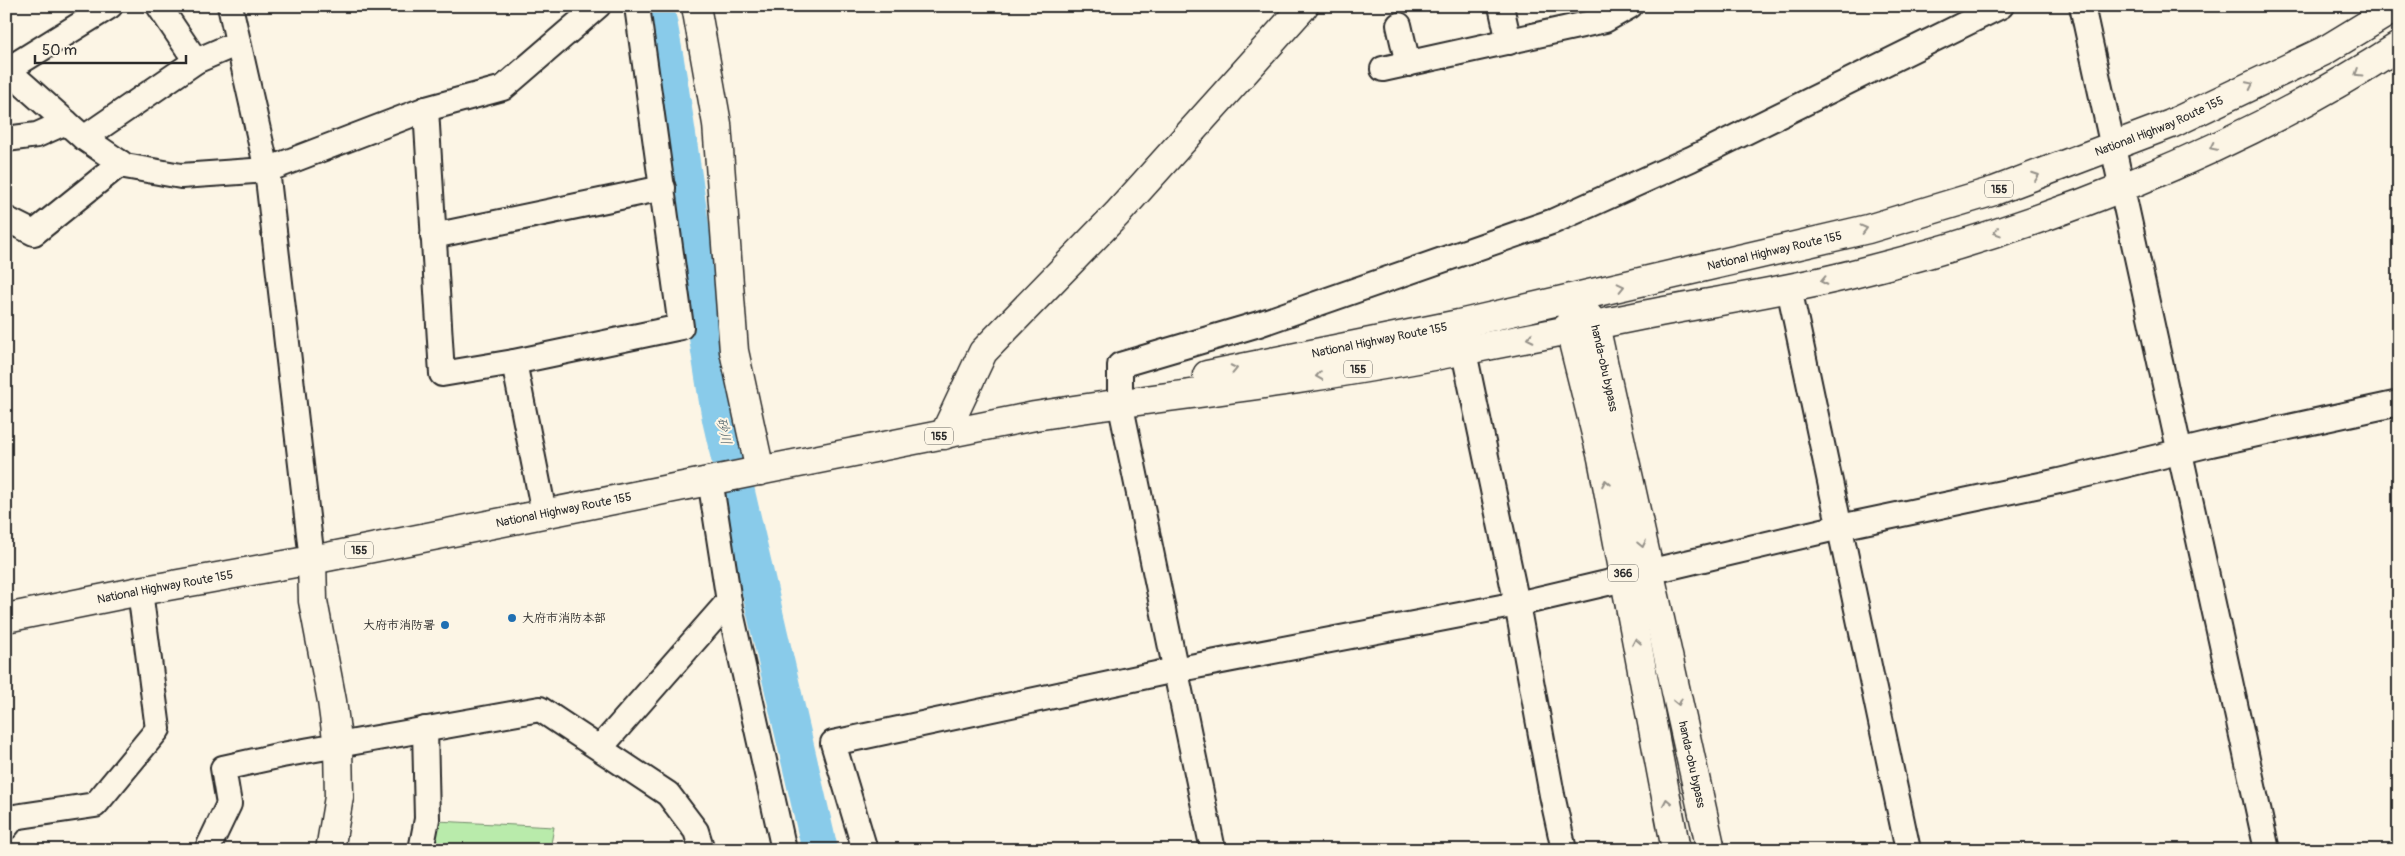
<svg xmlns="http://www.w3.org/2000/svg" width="2405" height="856" font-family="Pangolin,'Klee One',sans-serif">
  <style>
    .green { fill: #b9ebab; stroke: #728b6b }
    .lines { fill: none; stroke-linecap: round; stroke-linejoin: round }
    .river { stroke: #89cbea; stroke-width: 36 }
    .street-casing { stroke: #2b2b2b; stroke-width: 28 }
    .secondary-casing { stroke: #2b2b2b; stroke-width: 31 }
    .highway-casing { stroke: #2b2b2b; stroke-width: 31 }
    .street { stroke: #fcf5e5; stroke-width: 24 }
    .secondary { stroke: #fcf5e5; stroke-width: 28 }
    .highway { stroke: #fcf5e5; stroke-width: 28 }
    .oneway { stroke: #949088 }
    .poi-dot { fill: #1f6fb2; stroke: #fcf5e5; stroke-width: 2 }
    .labels { text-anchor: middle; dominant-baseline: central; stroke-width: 4; stroke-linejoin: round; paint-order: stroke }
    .shield { fill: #fcf5e5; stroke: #6a6863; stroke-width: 1 }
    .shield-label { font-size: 11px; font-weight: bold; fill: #2b2b2b }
    .street-label { font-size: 12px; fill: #2b2b2b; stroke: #fcf5e5 }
    .poi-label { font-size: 12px; font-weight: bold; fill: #2b2b2b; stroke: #fcf5e5; text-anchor: start }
    .water-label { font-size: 14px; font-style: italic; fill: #475b64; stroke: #fcf5e5 }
  </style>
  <rect width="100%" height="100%" fill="#fcf5e5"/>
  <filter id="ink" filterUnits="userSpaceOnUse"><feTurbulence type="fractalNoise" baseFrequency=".02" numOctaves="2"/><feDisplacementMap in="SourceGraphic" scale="10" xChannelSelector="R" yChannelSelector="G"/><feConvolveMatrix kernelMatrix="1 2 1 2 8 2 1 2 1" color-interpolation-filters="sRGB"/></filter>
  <g filter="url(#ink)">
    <polygon class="green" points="437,821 554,827 550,850 432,850"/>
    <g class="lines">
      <path class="river" d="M656,6C683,143 696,282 720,419L820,850"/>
      <defs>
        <g id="street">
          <polyline points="159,6 196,61"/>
          <polyline points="230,6 267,170 312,560"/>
          <polyline points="1501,6 1509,42"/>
          <polyline points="2082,6 2267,850"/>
          <polyline points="1399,25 1408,64"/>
          <polyline points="6,69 84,138 125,166 181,176 267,170 426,109 503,88 598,6"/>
          <polyline points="1383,69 1605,20 1630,6"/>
          <polyline points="7,70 110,6"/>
          <polyline points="426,109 442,374 514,362 681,327 637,6"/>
          <polyline points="84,138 196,61 238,43"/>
          <polyline points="6,139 37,135 66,122"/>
          <polyline points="6,219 34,233 121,163"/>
          <polyline points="433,236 663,188"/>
          <polyline points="1789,288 1908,850"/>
          <polyline points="514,362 544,513"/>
          <polyline points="710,479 730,608 784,850"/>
          <polyline points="1648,572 1840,527 2059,481 2211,444 2399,403"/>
          <polyline points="600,748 729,601"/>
          <polyline points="6,827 14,817 95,805 158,729 140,591"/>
          <polyline points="207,850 229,804 223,768 282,755 540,709 668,794 696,831 702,850"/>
          <polyline points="421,850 427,819 425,729"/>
          <polyline points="865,850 833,743 1175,670 1517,604 1464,352"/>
          <polyline points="1213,850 1120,402 1120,365 1259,324 1554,221 1691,159 2001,6"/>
          <polyline points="1564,850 1552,795 1517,604 1624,579"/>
        </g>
        <g id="secondary">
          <polyline points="696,6 717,124 734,351 760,471"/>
          <polyline points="944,435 983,352 1117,214 1304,6"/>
          <polyline points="312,560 313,601 332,701 338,746 339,797 330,850"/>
        </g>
        <g id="highway">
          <path id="s1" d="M1584,311L1595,325L1711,850"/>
          <polyline points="1572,312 1570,330 1602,458 1676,850"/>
          <path id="s2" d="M1207,375L1459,324L1868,229L1994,191L2171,124L2324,51L2398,6"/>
          <path id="s3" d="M6,618L140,591L312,560L1035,416C1125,401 1215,392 1305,378C1420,360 1535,337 1649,314C1717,301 1786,291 1853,274C2042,227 2235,152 2399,46"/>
        </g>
      </defs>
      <use href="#street" class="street-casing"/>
      <use href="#secondary" class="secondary-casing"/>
      <use href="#highway" class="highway-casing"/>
      <use href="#street" class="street"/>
      <use href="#secondary" class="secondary"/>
      <use href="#highway" class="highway"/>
    </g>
    <defs><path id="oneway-chevron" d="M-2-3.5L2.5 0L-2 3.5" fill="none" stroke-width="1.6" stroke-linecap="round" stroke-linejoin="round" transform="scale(1.25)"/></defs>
    <g class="oneway">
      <use href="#oneway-chevron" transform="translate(2358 73) rotate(148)"/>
      <use href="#oneway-chevron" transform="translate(2250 85) rotate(-26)"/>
      <use href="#oneway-chevron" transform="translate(2213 147) rotate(154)"/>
      <use href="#oneway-chevron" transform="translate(2036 176) rotate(-20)"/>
      <use href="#oneway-chevron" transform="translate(1864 229) rotate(-14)"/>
      <use href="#oneway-chevron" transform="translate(1997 232) rotate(162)"/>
      <use href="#oneway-chevron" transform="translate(1824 281) rotate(168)"/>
      <use href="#oneway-chevron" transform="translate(1621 287) rotate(-13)"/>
      <use href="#oneway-chevron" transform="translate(1530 338) rotate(168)"/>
      <use href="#oneway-chevron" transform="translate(1234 369) rotate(-12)"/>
      <use href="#oneway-chevron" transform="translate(1319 376) rotate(171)"/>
      <use href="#oneway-chevron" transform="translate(1606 483) rotate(-101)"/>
      <use href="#oneway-chevron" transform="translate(1642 544) rotate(78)"/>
      <use href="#oneway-chevron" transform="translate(1636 642) rotate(-101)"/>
      <use href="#oneway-chevron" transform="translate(1678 702) rotate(77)"/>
      <use href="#oneway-chevron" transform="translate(1667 802) rotate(-101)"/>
    </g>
  </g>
  <g class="poi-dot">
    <circle cx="512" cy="618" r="5"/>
    <circle cx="445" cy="625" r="5"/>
  </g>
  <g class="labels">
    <g class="shield">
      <rect x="1985" y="180.5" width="28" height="17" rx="4"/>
      <rect x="1344" y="360.5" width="28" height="17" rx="4"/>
      <rect x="925" y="427.5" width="28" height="17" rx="4"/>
      <rect x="345" y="541.5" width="28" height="17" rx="4"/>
      <rect x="1608" y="564.5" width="30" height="17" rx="4"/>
    </g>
    <g class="shield-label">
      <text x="1999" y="189">155</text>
      <text x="1358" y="369">155</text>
      <text x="939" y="436">155</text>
      <text x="359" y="550">155</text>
      <text x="1623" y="573">366</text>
    </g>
    <g class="street-label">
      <text stroke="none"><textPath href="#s2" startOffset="986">National Highway Route 155</textPath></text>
      <text stroke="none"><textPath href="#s2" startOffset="581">National Highway Route 155</textPath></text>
      <text stroke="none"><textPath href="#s2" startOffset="176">National Highway Route 155</textPath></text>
      <text stroke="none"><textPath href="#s1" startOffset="62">handa-obu bypass</textPath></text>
      <text stroke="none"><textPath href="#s3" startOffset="568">National Highway Route 155</textPath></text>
      <text stroke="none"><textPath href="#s3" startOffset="162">National Highway Route 155</textPath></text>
      <text stroke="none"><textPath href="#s1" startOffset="468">handa-obu bypass</textPath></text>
    </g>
    <g class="poi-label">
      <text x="522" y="618">大府市消防本部</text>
      <text x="435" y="625" text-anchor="end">大府市消防署</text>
    </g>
    <g class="water-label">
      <text transform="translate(724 431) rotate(78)">砂川</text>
    </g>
  </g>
  <rect width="2405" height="856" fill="none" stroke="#fcf5e5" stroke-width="25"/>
  <rect x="12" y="12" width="2380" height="831" fill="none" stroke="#2b2b2b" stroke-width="2" filter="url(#ink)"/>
  <path d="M35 55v8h151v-8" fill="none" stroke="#2b2b2b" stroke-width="2.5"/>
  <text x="42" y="55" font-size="15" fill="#2b2b2b" stroke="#fcf5e5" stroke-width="4" paint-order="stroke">50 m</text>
</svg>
